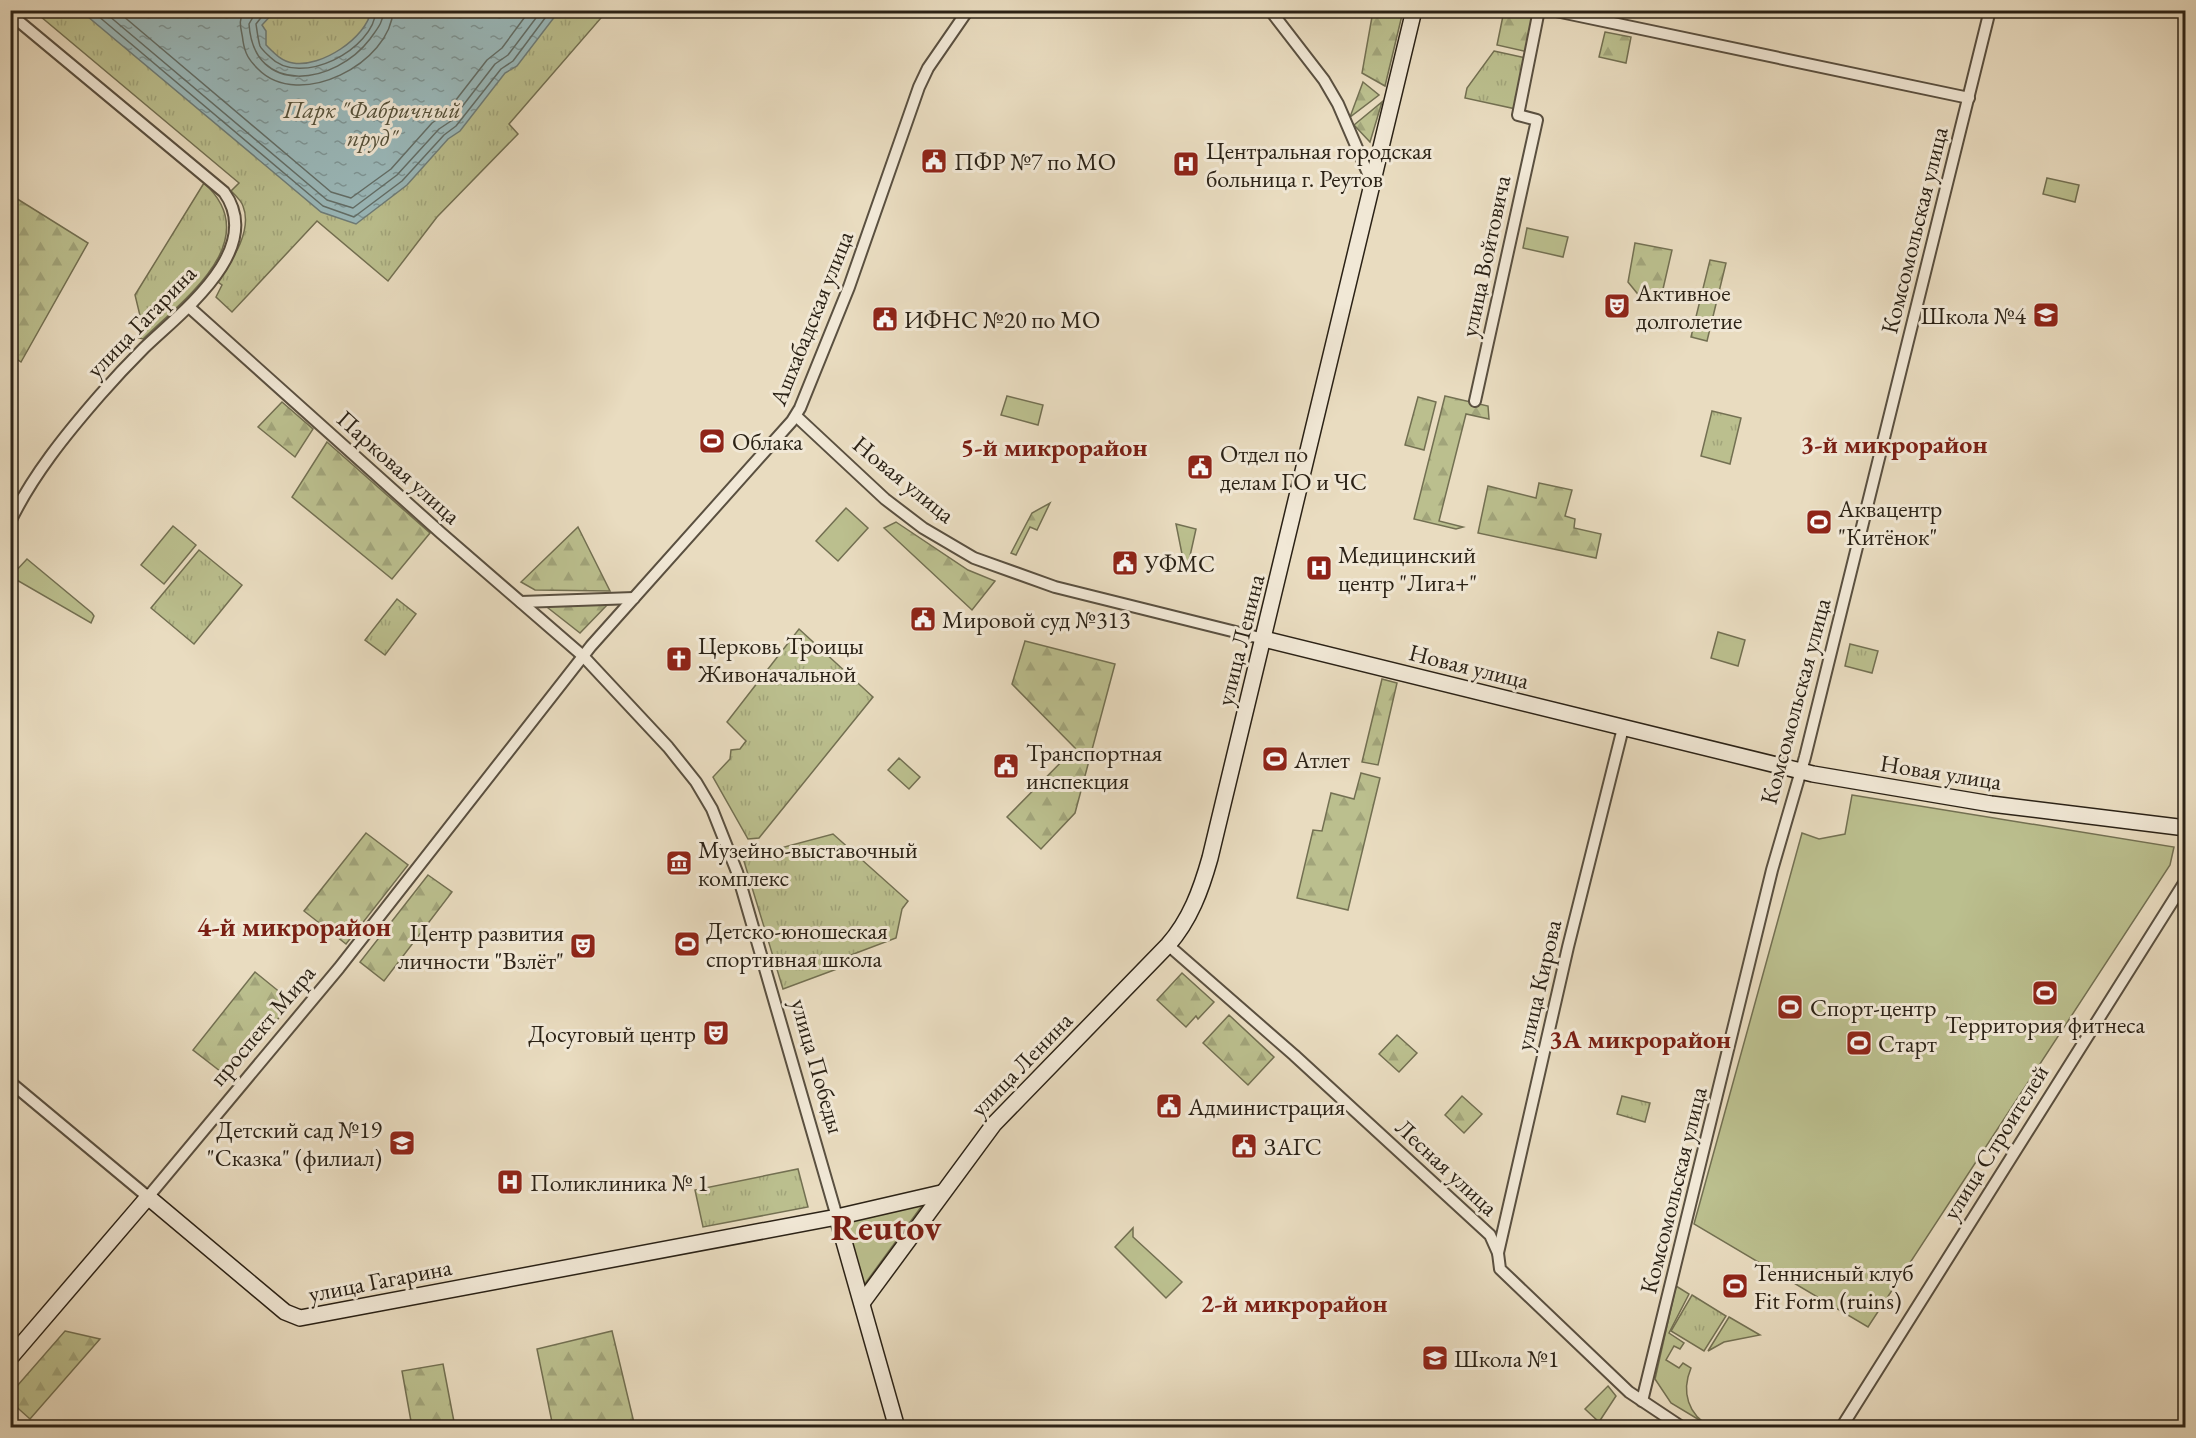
<svg xmlns="http://www.w3.org/2000/svg" width="2196" height="1438" font-family="'EB Garamond',serif">
  <style>
    .grass { fill: #bbbf8e; stroke: #737052; stroke-width: 1.5 }
    .forest { fill: url(#forest-firs); stroke: #737052; stroke-width: 1.5 }
    .park { fill: url(#park-tufts); stroke: #737052; stroke-width: 1.5 }
    .water { fill: url(#water-ripples); stroke: #6e7d79; stroke-width: 1.5 }
    .lines { fill: none; stroke-linecap: round; stroke-linejoin: round }
    .shore { stroke: #626e68; stroke-width: 1.5 }
    .street-casing { stroke: #5a5040; stroke-width: 14 }
    .secondary-casing { stroke: #2b2216; stroke-width: 18 }
    .street { stroke: #f1e8d6; stroke-width: 10 }
    .secondary { stroke: #f1e8d6; stroke-width: 15 }
    .labels { text-anchor: middle; dominant-baseline: central; stroke-width: 6; stroke-linejoin: round; paint-order: stroke }
    .park-label { font-size: 24px; font-style: italic; fill: #56513a; stroke: #f1e8d6 }
    .poi-label { font-size: 24px; fill: #2b2216; stroke: #f1e8d6; text-anchor: start }
    .street-label { font-size: 24px; fill: #2b2216; stroke: #f1e8d6 }
    .neighbourhood-label { font-size: 26px; font-weight: bold; fill: #7a1f14; stroke: #f1e8d6 }
    .quarter-label { font-size: 27px; font-weight: bold; fill: #7a1f14; stroke: #f1e8d6 }
    .town-label { font-size: 36px; font-weight: bold; fill: #7a1f14; stroke: #f1e8d6 }
  </style>
  <defs>
    <pattern id="forest-firs" width="22" height="20" patternUnits="userSpaceOnUse" patternTransform="scale(1.5)"><rect width="22" height="20" fill="#bbbf8e"/><path d="M5 1l3.5 6h-7zM16 11l3.5 6h-7z" fill="#a1a47a"/></pattern>
    <pattern id="park-tufts" width="24" height="20" patternUnits="userSpaceOnUse" patternTransform="scale(1.5)"><rect width="24" height="20" fill="#bbbf8e"/><path d="M3 7l-1-3M5 7V3M7 7l1-3M15 17l-1-3M17 17v-4M19 17l1-3" fill="none" stroke="#a1a47a"/></pattern>
    <pattern id="water-ripples" width="26" height="14" patternUnits="userSpaceOnUse" patternTransform="scale(1.5)"><rect width="26" height="14" fill="#9ab9bb"/><path d="M2 4q2-2 4 0t4 0M15 11q2-2 4 0t4 0" fill="none" stroke="#7e9697"/></pattern>
  </defs>
  <rect width="100%" height="100%" fill="#e9dcc0"/>
  <filter id="stains"><feTurbulence type="fractalNoise" baseFrequency=".00333" numOctaves="4"/><feColorMatrix values="0 0 0 0 .2 0 0 0 0 .09 0 0 0 0 .02 0 0 0 .5 -.17"/></filter>
  <radialGradient id="worn" r=".72"><stop offset=".6" stop-color="#630" stop-opacity="0"/><stop offset="1" stop-color="#630" stop-opacity=".3"/></radialGradient>
  <g class="grass">
    <polygon points="2047,178 2079,185 2075,202 2043,194"/>
    <polygon points="1527,228 1568,237 1563,257 1523,248"/>
    <polygon points="1007,396 1043,405 1038,425 1001,415"/>
    <polygon points="846,508 868,528 838,561 816,541"/>
    <polygon points="1176,524 1196,529 1186,574"/>
    <polygon points="173,526 196,545 164,584 141,565"/>
    <polygon points="27,559 92,613 94,616 91,623 15,579 14,573"/>
    <polygon points="1718,632 1745,640 1738,666 1711,658"/>
    <polygon points="899,758 920,777 909,789 888,770"/>
    <polygon points="1852,795 2174,847 2170,865 1868,1327 1694,1224 1802,833 1819,839 1845,834"/>
    <polygon points="924,1203 864,1285 844,1220"/>
    <polygon points="1133,1228 1133,1237 1182,1282 1166,1298 1115,1247"/>
    <path d="M1676,1286L1689,1294L1669,1333L1684,1343L1680,1349L1674,1346L1666,1360L1679,1368L1683,1363L1691,1368C1681,1392 1688,1415 1711,1427L1671,1403L1655,1379Z"/>
    <polygon points="1729,1317 1760,1335 1724,1342 1708,1351"/>
    <polygon points="1608,1386 1616,1396 1599,1422 1585,1409"/>
  </g>
  <g class="forest">
    <polygon points="1373,11 1403,11 1385,86 1362,73"/>
    <polygon points="1504,11 1535,18 1528,52 1497,45"/>
    <polygon points="1605,32 1631,37 1626,63 1599,57"/>
    <polygon points="1363,82 1379,95 1350,117"/>
    <polygon points="1382,102 1370,142 1354,125"/>
    <polygon points="11,195 88,243 21,362 11,355"/>
    <polygon points="1635,243 1672,250 1660,302 1641,298 1628,282"/>
    <polygon points="1710,260 1726,263 1707,341 1691,337"/>
    <polygon points="1445,396 1488,406 1489,419 1466,414 1439,521 1463,527 1456,529 1414,519"/>
    <polygon points="1418,397 1436,402 1424,450 1405,445"/>
    <polygon points="282,402 313,429 295,457 258,427"/>
    <polygon points="327,442 430,533 392,579 292,497"/>
    <polygon points="1539,483 1572,490 1565,516 1575,519 1574,528 1601,534 1596,558 1478,533 1488,486 1536,498"/>
    <polygon points="1050,503 1037,530 1030,527 1016,555 1011,553 1032,513"/>
    <polygon points="896,522 968,570 995,581 972,610 884,528"/>
    <polygon points="578,527 610,591 535,590 521,582"/>
    <polygon points="610,602 580,633 543,604"/>
    <polygon points="1025,641 1115,664 1075,813 1041,849 1007,817 1075,748 1012,684"/>
    <polygon points="1382,679 1397,683 1378,765 1362,762"/>
    <polygon points="1361,773 1380,778 1348,910 1297,898 1313,830 1322,831 1331,793 1354,799"/>
    <polygon points="366,833 408,865 346,944 304,911"/>
    <polygon points="428,875 452,892 384,981 360,962"/>
    <polygon points="255,972 292,1002 229,1078 193,1050"/>
    <polygon points="1182,973 1214,1002 1198,1019 1196,1016 1186,1027 1157,1000"/>
    <polygon points="1229,1015 1274,1057 1248,1085 1203,1043"/>
    <polygon points="1397,1035 1417,1053 1399,1072 1379,1054"/>
    <polygon points="1462,1096 1482,1114 1464,1133 1445,1115"/>
    <polygon points="65,1331 100,1339 30,1419 11,1402 11,1393"/>
    <polygon points="612,1331 635,1427 553,1427 537,1349"/>
    <polygon points="443,1364 455,1427 412,1427 402,1371"/>
  </g>
  <g class="park">
    <path d="M34,11H603L601,18L509,124L518,134L437,217L388,281L317,221L232,312L216,297L222,285L218,282C231,262 253,231 243,206C241,200 235,195 231,191L239,183Z"/>
    <polygon points="1494,51 1526,58 1516,109 1465,98 1467,88"/>
    <path d="M204,183C267,240 183,300 143,339L136,337L143,328L135,295Z"/>
    <polygon points="1712,411 1741,418 1730,464 1701,456"/>
    <polygon points="199,550 242,585 194,644 151,608"/>
    <polygon points="397,599 416,614 385,655 365,640"/>
    <polygon points="799,629 873,697 759,838 748,839 713,777 730,759 731,750 740,749 746,741 727,722"/>
    <polygon points="1850,644 1878,651 1872,673 1845,666"/>
    <polygon points="833,834 908,901 902,909 896,938 843,958 845,966 783,989 743,858"/>
    <polygon points="1622,1096 1650,1103 1645,1122 1617,1114"/>
    <polygon points="798,1169 808,1207 703,1227 695,1190"/>
    <polygon points="1692,1295 1726,1316 1704,1351 1671,1331"/>
  </g>
  <path class="water" d="M81,11H275L262,25L266,31V45C274,53 281,61 293,63C321,68 366,38 371,11H559L517,66L505,73L460,131L448,139L407,185L356,224L321,212Z"/>
  <g class="lines">
    <g class="shore">
      <polyline points="91,10 323,206 354,217 402,181 444,135 456,126 501,69 513,61 551,10"/>
      <polyline points="102,10 327,200 353,208 397,175 439,129 451,121 495,64 508,55 542,10"/>
      <polyline points="116,10 331,192 351,198 391,169 432,123 445,114 487,60 502,48 530,10"/>
      <path d="M244,10C237,23 242,29 243,41C245,54 249,60 258,69C299,111 391,63 393,10"/>
      <path d="M257,10L249,24C254,98 336,84 370,39C377,29 383,23 384,10"/>
      <path d="M267,10L256,24C257,30 258,40 260,46C262,50 267,54 270,57C300,88 374,50 376,10"/>
    </g>
    <defs>
      <g id="street">
        <polyline points="1270,10 1324,80 1338,104 1373,185"/>
        <polyline points="1551,10 1969,98"/>
        <path d="M10,14L224,192C266,250 180,313 144,348C129,363 114,379 100,395C66,434 32,476 10,522"/>
        <polyline points="189,307 441,533 583,656 668,747 696,782 712,809 737,872 837,1217"/>
        <polyline points="1475,401 1537,120 1518,115 1539,10"/>
        <polyline points="796,416 885,499 923,528 974,558 1055,587 1264,639"/>
        <polyline points="521,602 634,598"/>
        <polyline points="1168,945 1294,1055 1490,1235 1498,1253 1500,1269 1629,1392 1683,1428"/>
        <polyline points="10,1082 148,1197 339,968 591,646 792,421 800,408 849,287 919,87 928,68 968,10"/>
        <polyline points="1498,1253 1568,947 1623,728"/>
        <polyline points="1642,1401 1772,870 1805,757 1990,10"/>
        <polyline points="1841,1428 2186,880"/>
      </g>
      <g id="secondary">
        <polyline points="1264,639 1813,774 1991,804 2186,828"/>
        <polyline points="837,1217 897,1428"/>
        <path d="M862,1303L994,1124L1168,945C1190,920 1201,890 1210,858L1414,10"/>
        <polyline points="10,1358 148,1197 285,1312 300,1318 837,1217 941,1193"/>
      </g>
    </defs>
    <use href="#street" class="street-casing"/>
    <use href="#secondary" class="secondary-casing"/>
    <use href="#street" class="street"/>
    <use href="#secondary" class="secondary"/>
  </g>
  <defs>
    <symbol id="civic-square" viewBox="-11 -11 22 22"><rect x="-9" y="-9" width="18" height="18" rx="4" fill="#8f2418" stroke="#f1e8d6"/><path d="M-.6-6.5H3V-4.5H.6V-3L4-1V1h2V6H-6V1h2V-1L-.6-3ZM-1.2 2.5V6h2.4V2.5Z" fill="#fff"/></symbol>
    <symbol id="hospital-square" viewBox="-11 -11 22 22"><rect x="-9" y="-9" width="18" height="18" rx="4" fill="#8f2418" stroke="#f1e8d6"/><path d="M-5-5h3v3.5h4V-5h3V5h-3V1.5h-4V5h-3Z" fill="#fff"/></symbol>
    <symbol id="theatre-square" viewBox="-11 -11 22 22"><rect x="-9" y="-9" width="18" height="18" rx="4" fill="#8f2418" stroke="#f1e8d6"/><path d="M-5-5.5Q0-4 5-5.5V0Q5 5 0 6Q-5 5-5 0ZM-3.3-2.5H-1v1.5H-3.3ZM1-2.5H3.3v1.5H1ZM-2.8 1Q0 5.5 2.8 1Z" fill="#fff"/></symbol>
    <symbol id="school-square" viewBox="-11 -11 22 22"><rect x="-9" y="-9" width="18" height="18" rx="4" fill="#8f2418" stroke="#f1e8d6"/><path d="M0-5L7-2L0 1L-7-2ZM-4 1L0 2.5L4 1V4Q0 6-4 4Z" fill="#fff"/></symbol>
    <symbol id="stadium-square" viewBox="-11 -11 22 22"><rect x="-9" y="-9" width="18" height="18" rx="4" fill="#8f2418" stroke="#f1e8d6"/><path d="M0-5a6.5 5 0 1 0 0 10a6.5 5 0 1 0 0-10ZM-3.5-1.8h7v3.6h-7Z" fill="#fff"/></symbol>
    <symbol id="church-square" viewBox="-11 -11 22 22"><rect x="-9" y="-9" width="18" height="18" rx="4" fill="#8f2418" stroke="#f1e8d6"/><path d="M-1.2-6h2.4v3.5h3.3v2.4h-3.3V6h-2.4V-.1h-3.3v-2.4h3.3Z" fill="#fff"/></symbol>
    <symbol id="museum-square" viewBox="-11 -11 22 22"><rect x="-9" y="-9" width="18" height="18" rx="4" fill="#8f2418" stroke="#f1e8d6"/><path d="M0-6L6-3V-2H-6V-3ZM-5-1h2V3h-2ZM-1-1h2V3h-2ZM3-1h2V3H3ZM-6 4H6V6H-6Z" fill="#fff"/></symbol>
  </defs>
  <g fill-rule="evenodd">
    <use href="#civic-square" x="919" y="146" width="30" height="30"/>
    <use href="#hospital-square" x="1171" y="149" width="30" height="30"/>
    <use href="#theatre-square" x="1602" y="291" width="30" height="30"/>
    <use href="#school-square" x="2031" y="300" width="30" height="30"/>
    <use href="#civic-square" x="870" y="304" width="30" height="30"/>
    <use href="#stadium-square" x="697" y="426" width="30" height="30"/>
    <use href="#civic-square" x="1185" y="452" width="30" height="30"/>
    <use href="#stadium-square" x="1804" y="507" width="30" height="30"/>
    <use href="#civic-square" x="1110" y="548" width="30" height="30"/>
    <use href="#hospital-square" x="1304" y="553" width="30" height="30"/>
    <use href="#civic-square" x="908" y="604" width="30" height="30"/>
    <use href="#church-square" x="664" y="644" width="30" height="30"/>
    <use href="#stadium-square" x="1260" y="744" width="30" height="30"/>
    <use href="#civic-square" x="991" y="751" width="30" height="30"/>
    <use href="#museum-square" x="664" y="848" width="30" height="30"/>
    <use href="#stadium-square" x="672" y="929" width="30" height="30"/>
    <use href="#theatre-square" x="568" y="931" width="30" height="30"/>
    <use href="#stadium-square" x="2030" y="978" width="30" height="30"/>
    <use href="#stadium-square" x="1775" y="992" width="30" height="30"/>
    <use href="#theatre-square" x="701" y="1018" width="30" height="30"/>
    <use href="#stadium-square" x="1844" y="1028" width="30" height="30"/>
    <use href="#civic-square" x="1154" y="1091" width="30" height="30"/>
    <use href="#school-square" x="387" y="1128" width="30" height="30"/>
    <use href="#civic-square" x="1229" y="1131" width="30" height="30"/>
    <use href="#hospital-square" x="495" y="1167" width="30" height="30"/>
    <use href="#stadium-square" x="1720" y="1271" width="30" height="30"/>
    <use href="#school-square" x="1420" y="1343" width="30" height="30"/>
  </g>
  <g class="labels">
    <g class="park-label">
      <text x="372" y="109">Парк "Фабричный<tspan x="372" dy="28">пруд"</tspan></text>
    </g>
    <g class="poi-label">
      <text x="1206" y="150">Центральная городская<tspan x="1206" dy="28">больница г. Реутов</tspan></text>
      <text x="954" y="161">ПФР №7 по МО</text>
      <text x="1636" y="292">Активное<tspan x="1636" dy="28">долголетие</tspan></text>
      <text x="2026" y="315" text-anchor="end">Школа №4</text>
      <text x="904" y="319">ИФНС №20 по МО</text>
      <text x="732" y="441">Облака</text>
      <text x="1220" y="453">Отдел по<tspan x="1220" dy="28">делам ГО и ЧС</tspan></text>
      <text x="1838" y="508">Аквацентр<tspan x="1838" dy="28">"Китёнок"</tspan></text>
      <text x="1338" y="554">Медицинский<tspan x="1338" dy="28">центр "Лига+"</tspan></text>
      <text x="1144" y="563">УФМС</text>
      <text x="942" y="619">Мировой суд №313</text>
      <text x="698" y="645">Церковь Троицы<tspan x="698" dy="28">Живоначальной</tspan></text>
      <text x="1026" y="752">Транспортная<tspan x="1026" dy="28">инспекция</tspan></text>
      <text x="1294" y="759">Атлет</text>
      <text x="698" y="849">Музейно-выставочный<tspan x="698" dy="28">комплекс</tspan></text>
      <text x="706" y="930">Детско-юношеская<tspan x="706" dy="28">спортивная школа</tspan></text>
      <text x="564" y="932" text-anchor="end">Центр развития<tspan x="564" dy="28">личности "Взлёт"</tspan></text>
      <text x="1810" y="1007">Спорт-центр</text>
      <text x="2045" y="1024" text-anchor="middle">Территория фитнеса</text>
      <text x="696" y="1033" text-anchor="end">Досуговый центр</text>
      <text x="1878" y="1043">Старт</text>
      <text x="1188" y="1106">Администрация</text>
      <text x="382" y="1129" text-anchor="end">Детский сад №19<tspan x="382" dy="28">"Сказка" (филиал)</tspan></text>
      <text x="1264" y="1146">ЗАГС</text>
      <text x="530" y="1182">Поликлиника № 1</text>
      <text x="1754" y="1272">Теннисный клуб<tspan x="1754" dy="28">Fit Form (ruins)</tspan></text>
      <text x="1454" y="1358">Школа №1</text>
    </g>
    <g class="street-label">
      <text transform="translate(1914 230) rotate(-76)">Комсомольская улица</text>
      <text transform="translate(1485 256) rotate(-78)">улица Войтовича</text>
      <text transform="translate(811 318) rotate(-68)">Ашхабадская улица</text>
      <text transform="translate(141 321) rotate(-46)">улица Гагарина</text>
      <text transform="translate(399 467) rotate(42)">Парковая улица</text>
      <text transform="translate(904 479) rotate(39)">Новая улица</text>
      <text transform="translate(1240 640) rotate(-76)">улица Ленина</text>
      <text transform="translate(1469 666) rotate(14)">Новая улица</text>
      <text transform="translate(1795 701) rotate(-75)">Комсомольская улица</text>
      <text transform="translate(1941 772) rotate(9)">Новая улица</text>
      <text transform="translate(1538 985) rotate(-77)">улица Кирова</text>
      <text transform="translate(262 1025) rotate(-50)">проспект Мира</text>
      <text transform="translate(1021 1064) rotate(-46)">улица Ленина</text>
      <text transform="translate(818 1066) rotate(74)">улица Победы</text>
      <text transform="translate(1995 1142) rotate(-58)">улица Строителей</text>
      <text transform="translate(1447 1167) rotate(43)">Лесная улица</text>
      <text transform="translate(1673 1190) rotate(-76)">Комсомольская улица</text>
      <text transform="translate(380 1280) rotate(-11)">улица Гагарина</text>
    </g>
    <g class="neighbourhood-label">
      <text x="1894" y="444">3-й микрорайон</text>
      <text x="1054" y="447">5-й микрорайон</text>
      <text x="1640" y="1039">3А микрорайон</text>
      <text x="1294" y="1303">2-й микрорайон</text>
    </g>
    <g class="quarter-label">
      <text x="294" y="926">4-й микрорайон</text>
    </g>
    <g class="town-label">
      <text x="886" y="1227">Reutov</text>
    </g>
  </g>
  <rect width="2196" height="1438" fill="none" stroke="#e9dcc0" stroke-width="36"/>
  <rect x="12" y="12" width="2172" height="1414" fill="none" stroke="#2b2216" stroke-width="3"/>
  <rect x="18" y="18" width="2160" height="1402" fill="none" stroke="#2b2216" stroke-width="1.5"/>
  <rect width="100%" height="100%" filter="url(#stains)"/>
  <rect width="100%" height="100%" fill="url(#worn)"/>
</svg>
